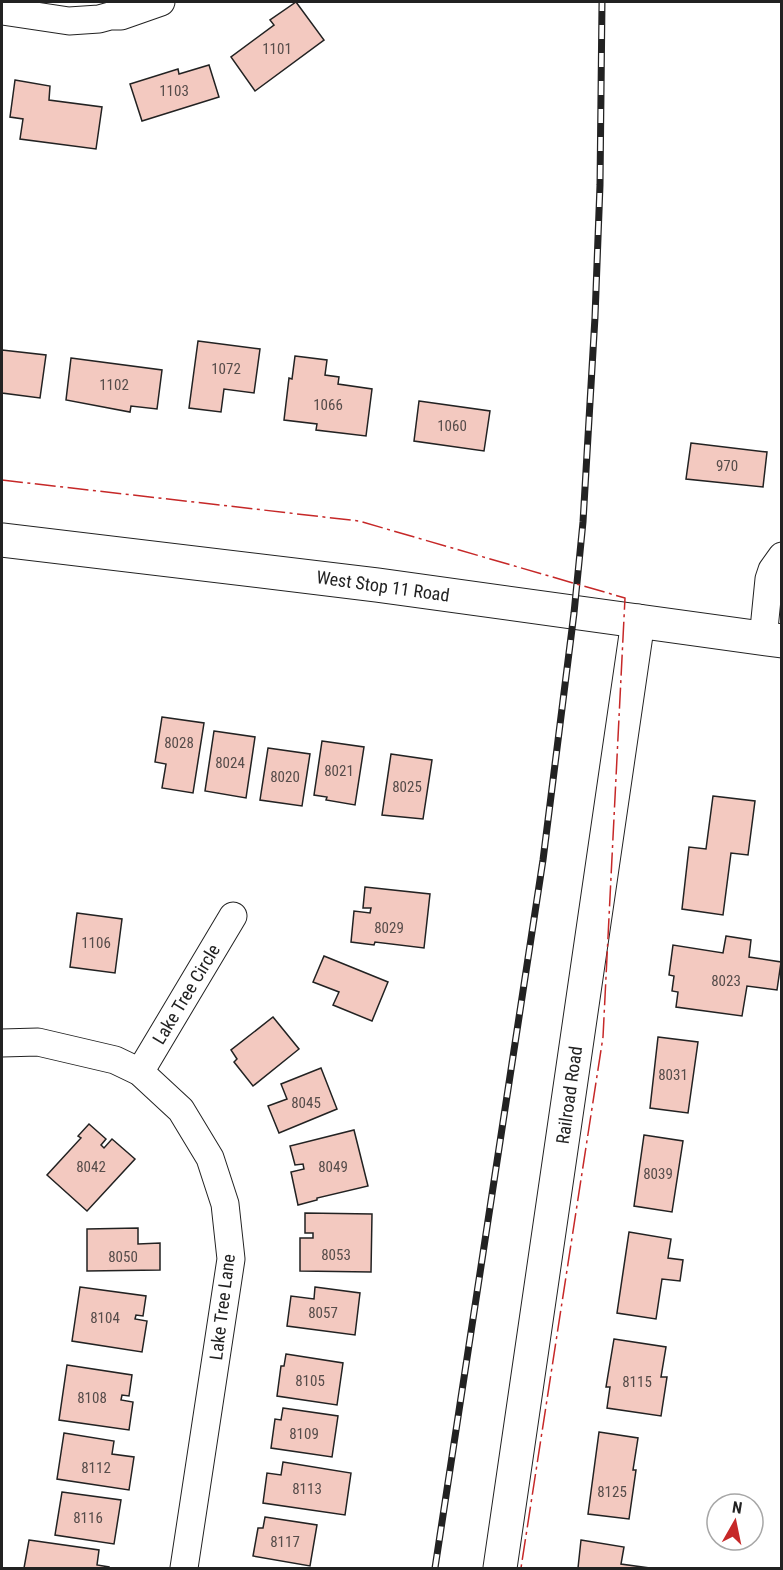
<svg xmlns="http://www.w3.org/2000/svg" width="783" height="1570" font-family="'Roboto Condensed',sans-serif">
  <style>
    .building { fill: #f3c9c0; stroke: #222; stroke-width: 1.5 }
    .lines { fill: none; stroke-linecap: round; stroke-linejoin: round }
    .minor-casing { stroke: #222; stroke-width: 29 }
    .tertiary-casing { stroke: #222; stroke-width: 35 }
    .secondary-casing { stroke: #222; stroke-width: 35 }
    .minor { stroke: #fff; stroke-width: 27 }
    .tertiary { stroke: #fff; stroke-width: 33 }
    .secondary { stroke: #fff; stroke-width: 33 }
    .rail-casing { stroke: #222; stroke-width: 7 }
    .rail { stroke: #fff; stroke-width: 4.5; stroke-dasharray: 14; stroke-linecap: butt }
    .power { stroke: #c62828; stroke-width: 1.5; stroke-dasharray: 21 4.5 3 4.5; stroke-linecap: butt }
    .labels { text-anchor: middle; dominant-baseline: central; stroke-width: 4.5; stroke-linejoin: round; paint-order: stroke }
    .number-label { font-size: 15px; fill: #564c4a }
    .street-label { font-size: 18px; fill: #222; stroke: #fff }
  </style>
  <rect width="100%" height="100%" fill="#fff"/>
  <g class="building">
    <polygon points="296,2 324,40 255,91 231,57 274,25 270,20"/>
    <polygon points="209,65 219,97 142,121 130,84 178,69 179,74"/>
    <polygon points="15,80 50,86 49,100 102,107 96,149 20,139 23,119 10,117"/>
    <polygon points="198,341 260,349 254,393 224,389 221,412 189,408"/>
    <polygon points="2,350 46,355 40,398 2,393"/>
    <polygon points="295,356 327,360 325,375 339,377 338,384 372,389 366,436 316,430 317,424 284,420 289,378 292,379"/>
    <polygon points="71,358 162,370 157,409 131,406 130,412 66,400"/>
    <polygon points="419,401 490,411 484,451 414,441"/>
    <polygon points="691,443 767,452 763,487 686,479"/>
    <polygon points="162,717 204,723 193,793 162,788 166,764 155,762"/>
    <polygon points="214,731 255,737 246,798 205,791"/>
    <polygon points="322,741 364,747 355,805 326,800 327,797 314,795"/>
    <polygon points="268,748 310,754 302,806 260,800"/>
    <polygon points="391,754 432,760 423,819 382,815"/>
    <polygon points="713,796 755,801 748,855 731,853 723,915 682,909 689,847 706,849"/>
    <polygon points="365,887 430,894 424,948 375,942 374,945 351,942 354,911 370,913 371,908 363,908"/>
    <polygon points="77,913 122,919 115,973 70,967"/>
    <polygon points="726,936 751,940 749,957 781,962 777,990 747,986 742,1016 676,1007 678,992 672,991 674,976 669,975 673,945 723,953"/>
    <polygon points="324,956 388,982 372,1021 333,1005 339,992 313,982"/>
    <polygon points="273,1017 299,1049 253,1086 234,1062 237,1059 231,1050"/>
    <polygon points="658,1037 698,1042 688,1113 650,1108"/>
    <polygon points="321,1068 337,1109 279,1133 268,1106 287,1099 281,1084"/>
    <polygon points="89,1124 106,1139 101,1145 104,1148 112,1139 135,1159 87,1211 47,1175 81,1138 78,1136"/>
    <polygon points="354,1130 368,1186 317,1198 317,1200 298,1205 291,1172 304,1169 303,1164 295,1165 290,1146"/>
    <polygon points="644,1135 683,1141 672,1212 634,1206"/>
    <polygon points="305,1213 372,1214 371,1272 300,1271 300,1238 313,1238 313,1233 305,1233"/>
    <polygon points="138,1228 138,1244 160,1243 160,1270 87,1271 87,1229"/>
    <polygon points="629,1232 671,1239 668,1258 683,1260 680,1281 662,1279 656,1319 617,1313"/>
    <polygon points="80,1287 146,1296 143,1316 136,1315 135,1319 147,1321 142,1352 72,1341"/>
    <polygon points="315,1287 360,1293 355,1335 287,1326 291,1296 314,1299"/>
    <polygon points="614,1339 666,1347 661,1377 667,1377 661,1416 607,1408 610,1387 606,1387"/>
    <polygon points="286,1354 343,1363 337,1405 277,1396 281,1366 284,1366"/>
    <polygon points="67,1365 132,1375 129,1396 122,1395 121,1400 133,1402 129,1430 59,1420"/>
    <polygon points="283,1408 338,1416 332,1457 271,1448 275,1419 281,1420"/>
    <polygon points="599,1432 638,1438 633,1470 636,1470 629,1519 588,1514"/>
    <polygon points="64,1433 114,1441 112,1454 134,1457 129,1490 57,1479"/>
    <polygon points="283,1462 351,1473 345,1515 263,1503 267,1473 281,1475"/>
    <polygon points="62,1492 121,1500 114,1544 55,1535"/>
    <polygon points="265,1517 317,1525 310,1566 253,1556 258,1528 263,1528"/>
    <polygon points="29,1540 99,1550 97,1565 109,1567 109,1568 24,1568"/>
    <polygon points="581,1540 624,1547 621,1564 650,1568 578,1568"/>
  </g>
  <g class="lines">
    <defs>
      <g id="minor">
        <polyline points="2,11 69,21 99,19 110,16 121,16 161,2"/>
        <polyline points="763,639 769,579 772,570 782,556"/>
        <polyline points="2,1043 38,1042 115,1060 140,1072 181,1110 210,1158 225,1204 231,1259 184,1568"/>
        <polyline points="140,1072 233,916"/>
      </g>
      <polyline id="tertiary" points="500,1568 638,621"/>
      <polyline id="secondary" points="2,540 377,585 782,641"/>
    </defs>
    <use href="#minor" class="minor-casing"/>
    <use href="#tertiary" class="tertiary-casing"/>
    <use href="#secondary" class="secondary-casing"/>
    <use href="#minor" class="minor"/>
    <use href="#tertiary" class="tertiary"/>
    <use href="#secondary" class="secondary"/>
    <defs>
      <polyline id="rail" points="435,1568 543,860 574,613 583,522 595,317 600,185 602,2"/>
    </defs>
    <use href="#rail" class="rail-casing"/>
    <use href="#rail" class="rail"/>
    <polyline class="power" points="2,480 359,521 625,598 603,1037 521,1568"/>
  </g>
  <g class="labels">
    <g class="number-label">
      <text x="277" y="49">1101</text>
      <text x="174" y="91">1103</text>
      <text x="226" y="369">1072</text>
      <text x="114" y="385">1102</text>
      <text x="328" y="405">1066</text>
      <text x="452" y="426">1060</text>
      <text x="727" y="466">970</text>
      <text x="179" y="743">8028</text>
      <text x="230" y="763">8024</text>
      <text x="339" y="771">8021</text>
      <text x="285" y="777">8020</text>
      <text x="407" y="787">8025</text>
      <text x="389" y="928">8029</text>
      <text x="96" y="943">1106</text>
      <text x="726" y="981">8023</text>
      <text x="673" y="1075">8031</text>
      <text x="306" y="1103">8045</text>
      <text x="91" y="1167">8042</text>
      <text x="333" y="1167">8049</text>
      <text x="658" y="1174">8039</text>
      <text x="336" y="1255">8053</text>
      <text x="123" y="1257">8050</text>
      <text x="323" y="1313">8057</text>
      <text x="105" y="1318">8104</text>
      <text x="310" y="1381">8105</text>
      <text x="637" y="1382">8115</text>
      <text x="92" y="1398">8108</text>
      <text x="304" y="1434">8109</text>
      <text x="96" y="1468">8112</text>
      <text x="307" y="1489">8113</text>
      <text x="612" y="1492">8125</text>
      <text x="88" y="1518">8116</text>
      <text x="285" y="1542">8117</text>
    </g>
    <g class="street-label">
      <text transform="translate(383 586) rotate(8)">West Stop 11 Road</text>
      <text transform="translate(186 994) rotate(-59)">Lake Tree Circle</text>
      <text transform="translate(569 1095) rotate(-82)">Railroad Road</text>
      <text transform="translate(222 1307) rotate(-83)">Lake Tree Lane</text>
    </g>
  </g>
  <rect width="783" height="1570" fill="none" stroke="#222222" stroke-width="6"/>
  <g transform="translate(735 1522) rotate(9)"><circle r="28" fill="#ffffff" stroke="#a7a7a7" stroke-width="1.5"/>
  <path d="M0-4.5L10 22L0 15L-10 22Z" fill="#c62828"/>
  <text y="-9" font-size="16" font-weight="bold" text-anchor="middle" fill="#222222">N</text>
  </g>
</svg>
